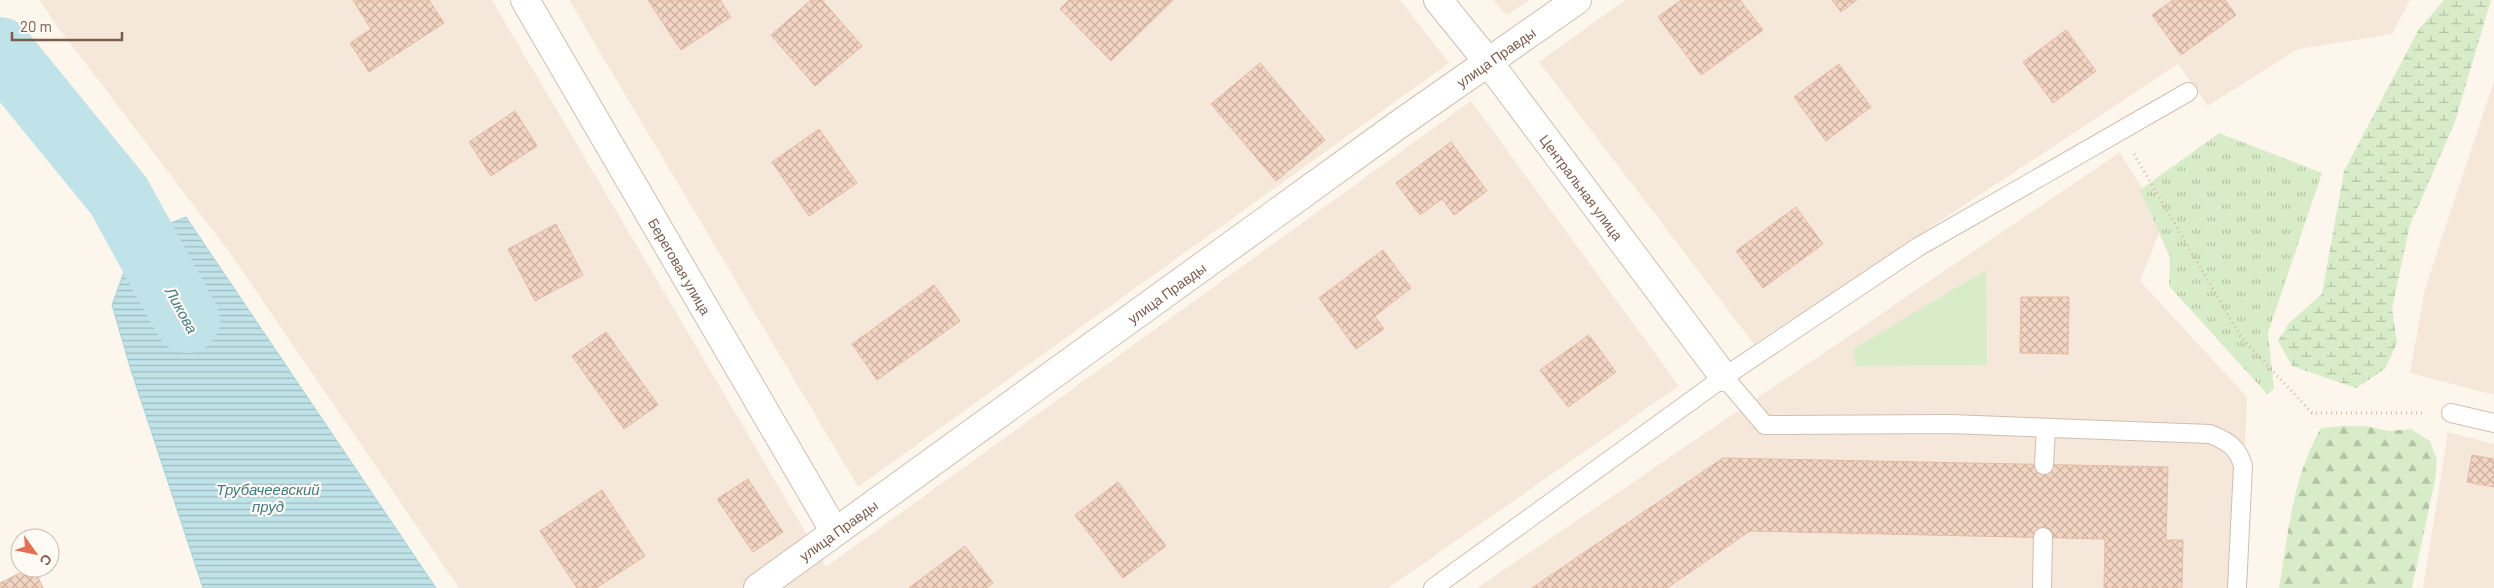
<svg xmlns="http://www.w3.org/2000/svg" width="2494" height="588" font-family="Barlow,sans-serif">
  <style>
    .residential { fill: #f5e8da }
    .grass { fill: url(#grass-tufts) }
    .forest { fill: url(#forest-firs) }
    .wetland { fill: url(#wetland-marsh) }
    .garden { fill: #d8ecc9 }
    .water { fill: url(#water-rules); stroke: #a5d3da }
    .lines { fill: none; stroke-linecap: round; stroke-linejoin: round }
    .river { stroke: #bfe3e8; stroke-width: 66 }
    .building { fill: url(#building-cross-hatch); stroke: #e6bba3 }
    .lane-casing { stroke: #d1beb0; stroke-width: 20 }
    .street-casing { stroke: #d1beb0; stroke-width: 30 }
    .path { stroke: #d9b8a5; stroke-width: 3; stroke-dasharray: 1 4; stroke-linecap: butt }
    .lane { stroke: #fff; stroke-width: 18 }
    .street { stroke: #fff; stroke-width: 28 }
    .labels { text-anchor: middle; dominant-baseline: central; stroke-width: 4.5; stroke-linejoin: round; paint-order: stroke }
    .street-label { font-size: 14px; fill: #7a5c4d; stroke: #fffaf3 }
    .water-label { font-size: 15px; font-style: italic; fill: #437c86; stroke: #fffaf3 }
  </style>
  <defs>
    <pattern id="grass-tufts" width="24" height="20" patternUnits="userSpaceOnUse" patternTransform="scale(1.25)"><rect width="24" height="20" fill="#d8ecc9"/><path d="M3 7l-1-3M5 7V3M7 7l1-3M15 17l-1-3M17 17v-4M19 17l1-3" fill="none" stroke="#b4c2a5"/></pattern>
    <pattern id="forest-firs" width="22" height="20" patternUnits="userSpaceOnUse" patternTransform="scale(1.25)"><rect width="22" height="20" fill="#d8ecc9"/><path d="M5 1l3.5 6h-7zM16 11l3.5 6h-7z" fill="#b4c2a5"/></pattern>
    <pattern id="wetland-marsh" width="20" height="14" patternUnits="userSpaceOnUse" patternTransform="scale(1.25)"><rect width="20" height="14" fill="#d8ecc9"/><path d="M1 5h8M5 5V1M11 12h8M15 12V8" fill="none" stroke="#b4c2a5"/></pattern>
    <pattern id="water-rules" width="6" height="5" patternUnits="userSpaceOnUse" patternTransform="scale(1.25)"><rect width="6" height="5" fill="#bfe3e8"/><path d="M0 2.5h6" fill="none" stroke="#a0bbbe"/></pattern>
    <pattern id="building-cross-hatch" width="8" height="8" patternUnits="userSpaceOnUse" patternTransform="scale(1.25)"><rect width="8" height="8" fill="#f3d5c3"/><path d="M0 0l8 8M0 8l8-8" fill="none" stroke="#cab0a1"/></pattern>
  </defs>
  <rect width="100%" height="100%" fill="#fdf6ec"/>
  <g class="residential">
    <polygon points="40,0 492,0 826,567 1471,101 1679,386 1388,588 459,588 230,253 54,22"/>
    <polygon points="569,0 1400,0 1449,63 858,487"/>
    <polygon points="1493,0 1529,0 1507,15"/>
    <polygon points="1625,0 2410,0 2392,34 2298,49 2208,106 2178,64 1754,344 1539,62"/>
    <polygon points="2494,81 2494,395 2410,373 2425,289"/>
    <polygon points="2120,152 2163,223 2140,281 2247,397 2240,588 1477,588"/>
    <polygon points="2448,432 2494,444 2494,588 2423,588"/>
  </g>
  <polygon class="grass" points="2219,133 2322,173 2268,333 2274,389 2267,394 2169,286 2170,257 2140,190"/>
  <path class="forest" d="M2343,426H2366L2388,431L2411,429L2430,441L2437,460L2435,480L2412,588H2279C2288,534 2293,476 2321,428Z"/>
  <polygon class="wetland" points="2444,0 2491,0 2455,122 2410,225 2392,308 2397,343 2385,369 2356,388 2292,366 2278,341 2289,323 2322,294 2344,171 2419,29"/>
  <polygon class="garden" points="1986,270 1987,365 1856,366 1853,349"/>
  <polygon class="water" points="186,217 436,588 203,588 131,370 112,305 132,249 155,229"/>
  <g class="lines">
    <polyline class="river" points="0,50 119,196 187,320"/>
  </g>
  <g class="building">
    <polygon points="353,0 429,0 444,23 369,72 350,43 371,29"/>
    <polygon points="648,0 720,0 731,17 681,50"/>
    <polygon points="811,0 822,0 862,46 815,86 771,35"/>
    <polygon points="1069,0 1173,0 1111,61 1060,9"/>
    <polygon points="1681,0 1740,0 1763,30 1701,75 1658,17"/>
    <polygon points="1832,0 1857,0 1841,12"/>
    <polygon points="2173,0 2225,0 2236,15 2181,55 2152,15"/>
    <polygon points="2066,30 2096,71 2053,103 2023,62"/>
    <polygon points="1260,63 1325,140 1276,181 1211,104"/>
    <polygon points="1839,64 1871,107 1826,141 1794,97"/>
    <polygon points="515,111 537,146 491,176 469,142"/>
    <polygon points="819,129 857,183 809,216 772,162"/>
    <polygon points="1451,142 1487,191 1454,215 1442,199 1420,215 1396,183"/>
    <polygon points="1796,207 1823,244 1763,288 1736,251"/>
    <polygon points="556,224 583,275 535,301 508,249"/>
    <polygon points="1383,250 1411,288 1375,316 1384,329 1356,349 1319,298"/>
    <polygon points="934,285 960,321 877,380 852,344"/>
    <polygon points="2021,297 2069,297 2068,354 2020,353"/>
    <polygon points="606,332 658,405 624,429 572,356"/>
    <polygon points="1589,335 1616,372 1568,407 1540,370"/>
    <polygon points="2472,455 2494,459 2494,487 2467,482"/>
    <polygon points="1723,458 2168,467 2166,540 2183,540 2182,588 2104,588 2105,539 1750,531 1667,588 1532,588"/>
    <polygon points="748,479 783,532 753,552 717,499"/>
    <polygon points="1118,482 1166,546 1123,578 1075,515"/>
    <polygon points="602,490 645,556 596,588 577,588 540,531"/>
    <polygon points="965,546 993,583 986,588 909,588"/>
    <polygon points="30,568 34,568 43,588 0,588 0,583"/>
  </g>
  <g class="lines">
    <defs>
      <g id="lane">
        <path d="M1724,377L1765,425L1950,424L2210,434C2227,441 2238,447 2243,466L2237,588"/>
        <polyline points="2451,413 2494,423"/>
        <polyline points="2044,465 2046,428"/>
        <polyline points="1433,588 1724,377 1918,247 2188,92"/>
        <polyline points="2042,588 2043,537"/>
      </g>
      <g id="street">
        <path id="s1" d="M525,0L835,532"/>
        <path id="s2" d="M1438,0L1489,63L1724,377"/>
        <path id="s3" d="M758,588L1398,125L1577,0"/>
      </g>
    </defs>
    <use href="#lane" class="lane-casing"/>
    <use href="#street" class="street-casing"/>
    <polyline class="path" points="2134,154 2241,337 2312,413 2425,413"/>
    <use href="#lane" class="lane"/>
    <use href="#street" class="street"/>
  </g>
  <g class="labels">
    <g class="street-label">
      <text stroke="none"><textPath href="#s3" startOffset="909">улица Правды</textPath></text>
      <text stroke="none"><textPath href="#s2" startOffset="236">Центральная улица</textPath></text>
      <text stroke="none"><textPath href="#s1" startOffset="308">Береговая улица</textPath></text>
      <text stroke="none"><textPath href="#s3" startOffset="504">улица Правды</textPath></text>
      <text stroke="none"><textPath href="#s3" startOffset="99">улица Правды</textPath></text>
    </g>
    <g class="water-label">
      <text transform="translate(182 310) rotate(61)">Ликова</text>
      <text x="268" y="489">Трубачеевский<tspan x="268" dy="17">пруд</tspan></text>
    </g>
  </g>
  <g transform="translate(35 553) rotate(123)"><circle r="24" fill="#fffaf3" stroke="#cabbb1"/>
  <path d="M0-4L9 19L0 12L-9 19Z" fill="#e76f51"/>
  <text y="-8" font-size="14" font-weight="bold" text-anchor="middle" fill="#7a5c4d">С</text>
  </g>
  <path d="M12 32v8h110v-8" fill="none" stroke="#7a5c4d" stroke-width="2.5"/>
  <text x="20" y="32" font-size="15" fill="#7a5c4d" stroke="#fffaf3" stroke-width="4" paint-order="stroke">20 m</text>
</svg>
